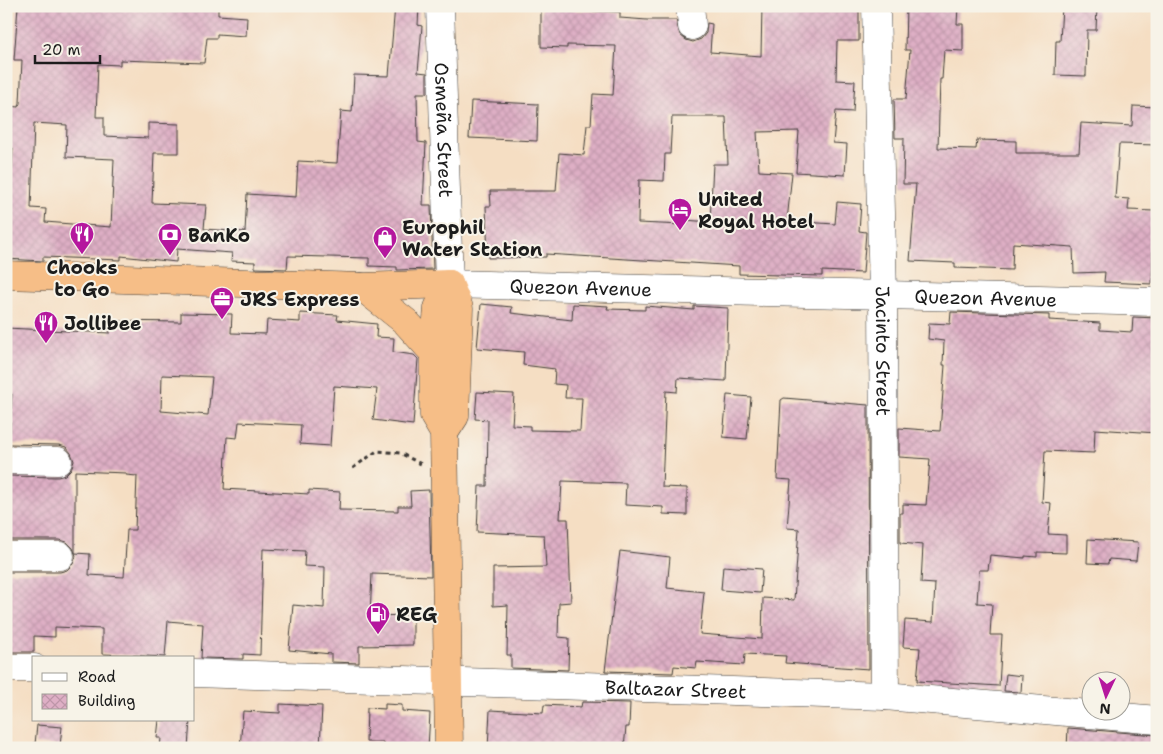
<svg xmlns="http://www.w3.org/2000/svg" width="1163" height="754" font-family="'Shantell Sans',sans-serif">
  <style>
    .building { fill: url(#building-cross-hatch); fill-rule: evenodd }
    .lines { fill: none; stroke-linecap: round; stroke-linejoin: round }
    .minor-casing { stroke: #3d3935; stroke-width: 29 }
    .highway-casing { stroke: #3d3935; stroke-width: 29 }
    .path { stroke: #3d3935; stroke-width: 3; stroke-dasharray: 4 4; stroke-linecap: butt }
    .minor { stroke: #fff; stroke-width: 28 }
    .highway { stroke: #f6be87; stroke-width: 28 }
    .labels { text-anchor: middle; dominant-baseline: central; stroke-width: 4; stroke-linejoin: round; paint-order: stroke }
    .street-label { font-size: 19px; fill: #1c1c1c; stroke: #f7f3e8 }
    .poi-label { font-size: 19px; font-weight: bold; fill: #1c1c1c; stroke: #f7f3e8; text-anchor: start }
  </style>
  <defs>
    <pattern id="building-cross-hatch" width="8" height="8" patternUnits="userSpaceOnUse" patternTransform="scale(1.25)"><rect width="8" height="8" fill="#deafc5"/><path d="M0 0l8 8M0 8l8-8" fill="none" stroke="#be96a9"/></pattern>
  </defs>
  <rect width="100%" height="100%" fill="#f7f3e8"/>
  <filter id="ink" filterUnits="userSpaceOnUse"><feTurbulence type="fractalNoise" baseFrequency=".02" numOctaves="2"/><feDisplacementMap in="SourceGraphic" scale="10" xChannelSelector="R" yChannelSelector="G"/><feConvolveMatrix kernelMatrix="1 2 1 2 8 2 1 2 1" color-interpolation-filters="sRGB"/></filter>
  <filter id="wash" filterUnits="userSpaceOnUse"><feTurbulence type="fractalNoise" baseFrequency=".0096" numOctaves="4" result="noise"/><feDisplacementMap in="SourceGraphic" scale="20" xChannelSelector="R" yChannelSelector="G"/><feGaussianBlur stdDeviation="1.12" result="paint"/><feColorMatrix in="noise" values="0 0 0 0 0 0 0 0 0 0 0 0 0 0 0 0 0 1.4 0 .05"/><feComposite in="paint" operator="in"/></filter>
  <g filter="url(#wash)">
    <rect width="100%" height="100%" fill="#f5dec3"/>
    <g id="blocks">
      <g class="building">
        <path d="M18,6H218V15L247,17L246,36L217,34V38H207L204,63L120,60V65L98,64L96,117H104V136L148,138V123L179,124V153H154L152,203L206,205L204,229L245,232L247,194L296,197L298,161L337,163L341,111L352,112L354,75L389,76L395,6H419L418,25L422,26L418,72L427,73V93H417L418,142L426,143L423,205H431L433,269L397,270V267L369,266V258L288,256L287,269L255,268V262L231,261L232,253L177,249L176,262L121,256V260L43,257V261L6,259L13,148H6V113L8,106L19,107L20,103L22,60H14ZM34,123L67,125L66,157L114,159L111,227L45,222L46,209L31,208Z"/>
        <path d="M541,6H568V10L620,12V18L647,20H676L680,35L686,40L693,42L701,39L706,33L707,23L712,24L710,52L761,56L762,6H859V41H837L836,80L855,81L853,112L836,111L833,143L847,144L845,175L796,172L799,131L757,132L759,171L792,173L787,221L835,224L837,202L861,204L859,231L866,232L863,273L822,271V276L739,274V266L546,254V257L488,258L486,206H491L490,191H556L559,153L584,155L587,125H591L593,94L613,95L616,46L567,45V48L541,47ZM672,117H726L728,164H713L710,222L685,220L684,225L638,223L639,180L664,181L665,154H670Z"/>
        <polygon points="906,6 958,6 957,24 963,24 963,51 944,50 942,79 940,79 938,148 976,149 977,140 1016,141 1016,153 1079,153 1081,123 1132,126 1133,106 1157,107 1157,145 1119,144 1115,198 1129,199 1128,210 1154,211 1152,284 1104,282 1105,272 1074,273 1073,247 1013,243 1012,270 955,268 955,263 910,261 916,184 903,184 904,138 895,138 894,99 906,99 910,50 905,50"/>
        <polygon points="1062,6 1097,6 1096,30 1087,30 1086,76 1055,75 1056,41 1060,41"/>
        <polygon points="471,101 538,104 537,141 469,138"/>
        <polygon points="481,304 512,307 511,313 572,320 573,304 608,306 607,309 645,310 645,306 694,310 694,306 728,308 726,381 678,378 677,392 666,391 662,487 687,488 687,515 663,514 663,507 625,505 626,483 562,481 560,519 568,519 571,602 559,603 558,637 569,638 568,670 511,668 511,655 507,655 508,605 493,606 493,568 546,567 544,535 477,532 479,486 487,486 488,420 475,419 477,392 514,394 512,425 530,426 530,430 580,431 582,398 565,398 566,385 554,384 555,369 523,365 524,352 477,348"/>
        <polygon points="951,312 1049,315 1049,320 1100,323 1100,330 1132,332 1133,317 1157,318 1157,433 1095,429 1094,453 1045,451 1042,502 1051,503 1048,534 1066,535 1066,553 1037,552 1037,557 1025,556 1025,558 990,555 988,570 979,570 977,603 992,604 990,635 1002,635 999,686 917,681 920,648 903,647 905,620 933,622 935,584 921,583 923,545 900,543 900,513 903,513 903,504 926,505 930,459 899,457 899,428 940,431 945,365 943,365 944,341 928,339 929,323 950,324"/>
        <path d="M181,313L232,314L231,333L266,334L267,320L300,322V313L338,315L337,320L377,324L376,337L394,338L393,352L414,355L418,359L413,425L373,420L377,389L334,386L330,446L300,444L301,425L239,422L237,438L227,437L224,489L309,494V490L340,492L339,510L398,511V506H411L410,491L429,490L431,576L372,574L370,616L413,615V645L359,646V663L331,662V654L289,650L293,605L324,608L325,567L304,566L305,551L263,549L260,655L243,654V659L201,658L203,624L168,621L165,657L102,654V629L55,627V637L34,636V652H6L7,572H60L67,570L73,564L76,556L73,548L67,542L60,540H6L7,476L58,477L65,475L71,469L74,461L71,453L66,447L59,445L9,444L12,394H6V328L110,333V321L181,322ZM162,375L212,377L208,415L161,411ZM75,471L126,473V475L137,476L135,530H127L124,577L89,575L90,554L75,553Z"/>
        <polygon points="727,395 751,397 747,439 723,437"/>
        <polygon points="784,398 868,405 869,669 785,663 786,656 745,654 744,665 697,662 696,668 674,666 673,673 605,671 620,551 670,557 667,588 704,592 700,634 762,639 763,598 794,600 799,529 787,528 791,480 777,479 781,400"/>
        <polygon points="1088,539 1138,542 1136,561 1109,559 1108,564 1087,563"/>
        <polygon points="723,566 762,569 760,593 721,590"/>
        <polygon points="1006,674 1022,676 1021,692 1004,691"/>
        <polygon points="582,702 630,703 629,727 626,727 624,748 539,745 539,748 488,748 490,710 543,713 544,705 581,707"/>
        <polygon points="280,704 322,706 320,748 240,748 243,711 280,713"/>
        <polygon points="385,704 402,705 402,711 430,713 428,748 383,748 383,742 366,742 367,708 385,709"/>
        <polygon points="159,720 190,720 188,748 160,748 161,738 157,738"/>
        <polygon points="37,725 62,727 60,746 35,744"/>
        <polygon points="1068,728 1157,735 1157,748 1124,745 1123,748 1067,748"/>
      </g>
    </g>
  </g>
  <g filter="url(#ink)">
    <use href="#blocks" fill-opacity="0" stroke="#3d3935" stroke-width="1"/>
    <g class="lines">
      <defs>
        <g id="minor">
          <path id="s1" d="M440,6L449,284L1157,302"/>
          <polyline points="690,6 692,26"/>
          <path id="s2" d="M876,6L883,295L885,696"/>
          <polyline points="6,460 58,461"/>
          <polyline points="6,556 60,556"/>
          <polyline points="6,668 34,668"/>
          <path id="s3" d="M194,673L885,696L1157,720"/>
        </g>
        <g id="highway">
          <polyline points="6,275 362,287 449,284"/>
          <polyline points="362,287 406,322 434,353"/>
          <polyline points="444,433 455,416 459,308 449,284"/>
          <polyline points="449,748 444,433 434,416 434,353 438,308 449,284"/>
        </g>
      </defs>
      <use href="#minor" class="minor-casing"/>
      <use href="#highway" class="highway-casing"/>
      <polyline class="path" points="353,468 377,451 400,453 421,464"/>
      <use href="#minor" class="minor"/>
      <use href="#highway" class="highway"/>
    </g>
  </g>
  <defs>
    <symbol id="hotel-pin" viewBox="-11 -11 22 30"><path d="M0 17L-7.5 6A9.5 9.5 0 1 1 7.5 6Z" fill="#b5179e" stroke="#f7f3e8"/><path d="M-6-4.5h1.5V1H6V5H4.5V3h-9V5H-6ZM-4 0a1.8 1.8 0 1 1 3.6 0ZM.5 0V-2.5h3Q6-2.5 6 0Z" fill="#fff"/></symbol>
    <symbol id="restaurant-pin" viewBox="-11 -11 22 30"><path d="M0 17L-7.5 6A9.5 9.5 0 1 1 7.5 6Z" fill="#b5179e" stroke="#f7f3e8"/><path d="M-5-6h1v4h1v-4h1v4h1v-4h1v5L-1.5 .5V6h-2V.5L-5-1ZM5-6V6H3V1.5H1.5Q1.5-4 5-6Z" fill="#fff"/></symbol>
    <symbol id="bank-pin" viewBox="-11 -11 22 30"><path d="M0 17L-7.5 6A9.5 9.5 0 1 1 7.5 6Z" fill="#b5179e" stroke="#f7f3e8"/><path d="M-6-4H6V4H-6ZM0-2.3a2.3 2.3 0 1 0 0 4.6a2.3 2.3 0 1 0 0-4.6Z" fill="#fff"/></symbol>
    <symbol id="shop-pin" viewBox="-11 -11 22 30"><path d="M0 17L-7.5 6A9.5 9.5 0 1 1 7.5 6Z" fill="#b5179e" stroke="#f7f3e8"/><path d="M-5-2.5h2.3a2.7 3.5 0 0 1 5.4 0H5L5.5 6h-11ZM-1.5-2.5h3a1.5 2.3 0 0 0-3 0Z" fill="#fff"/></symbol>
    <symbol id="office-pin" viewBox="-11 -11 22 30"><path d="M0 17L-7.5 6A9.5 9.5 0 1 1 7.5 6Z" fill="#b5179e" stroke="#f7f3e8"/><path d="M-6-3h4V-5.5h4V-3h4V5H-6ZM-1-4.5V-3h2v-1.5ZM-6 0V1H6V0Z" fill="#fff"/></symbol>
    <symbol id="fuel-pin" viewBox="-11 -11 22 30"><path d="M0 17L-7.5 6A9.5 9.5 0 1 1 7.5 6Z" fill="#b5179e" stroke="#f7f3e8"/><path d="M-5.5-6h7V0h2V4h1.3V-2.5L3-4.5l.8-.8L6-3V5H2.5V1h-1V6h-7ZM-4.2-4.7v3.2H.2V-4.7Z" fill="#fff"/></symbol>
  </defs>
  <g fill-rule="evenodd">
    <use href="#hotel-pin" x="666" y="196" width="28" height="38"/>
    <use href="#restaurant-pin" x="68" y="220" width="28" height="38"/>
    <use href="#bank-pin" x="156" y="221" width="28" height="38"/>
    <use href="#shop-pin" x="371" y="224" width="28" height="38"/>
    <use href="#office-pin" x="208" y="285" width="28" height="38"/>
    <use href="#restaurant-pin" x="32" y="309" width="28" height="38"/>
    <use href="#fuel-pin" x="364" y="600" width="28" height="38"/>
  </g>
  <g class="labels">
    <g class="street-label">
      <text stroke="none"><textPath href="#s1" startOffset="124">Osmeña Street</textPath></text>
      <text stroke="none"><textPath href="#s1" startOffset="410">Quezon Avenue</textPath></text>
      <text stroke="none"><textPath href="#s1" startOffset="815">Quezon Avenue</textPath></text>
      <text stroke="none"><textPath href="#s2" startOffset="345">Jacinto Street</textPath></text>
      <text stroke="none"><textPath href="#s3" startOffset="482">Baltazar Street</textPath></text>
    </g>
    <g class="poi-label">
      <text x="698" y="199">United<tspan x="698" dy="22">Royal Hotel</tspan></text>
      <text x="402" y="227">Europhil<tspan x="402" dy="22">Water Station</tspan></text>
      <text x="188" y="235">BanKo</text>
      <text x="82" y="267" text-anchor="middle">Chooks<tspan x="82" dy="22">to Go</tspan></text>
      <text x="240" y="299">JRS Express</text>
      <text x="64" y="323">Jollibee</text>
      <text x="396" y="614">REG</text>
    </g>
  </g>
  <rect width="1163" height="754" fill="none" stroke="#f7f3e8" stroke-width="25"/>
  <rect x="32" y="656" width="162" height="65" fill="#f7f3e8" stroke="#9f9d96"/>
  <rect x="42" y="673" width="25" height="8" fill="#ffffff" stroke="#9f9d96"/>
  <text x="78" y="682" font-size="15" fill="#1c1c1c">Road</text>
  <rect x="42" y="694" width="25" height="15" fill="url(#building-cross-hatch)" stroke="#9f9d96"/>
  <text x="78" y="706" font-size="15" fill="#1c1c1c">Building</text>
  <g transform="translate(1106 696) rotate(184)"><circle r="24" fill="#f7f3e8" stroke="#9f9d96"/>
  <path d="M0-4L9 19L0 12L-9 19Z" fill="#b5179e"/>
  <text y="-8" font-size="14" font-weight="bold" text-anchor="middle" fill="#1c1c1c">N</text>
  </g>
  <path d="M35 55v8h65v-8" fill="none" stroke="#1c1c1c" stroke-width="2.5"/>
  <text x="42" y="55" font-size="15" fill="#1c1c1c" stroke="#f7f3e8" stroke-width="4" paint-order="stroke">20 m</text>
</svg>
